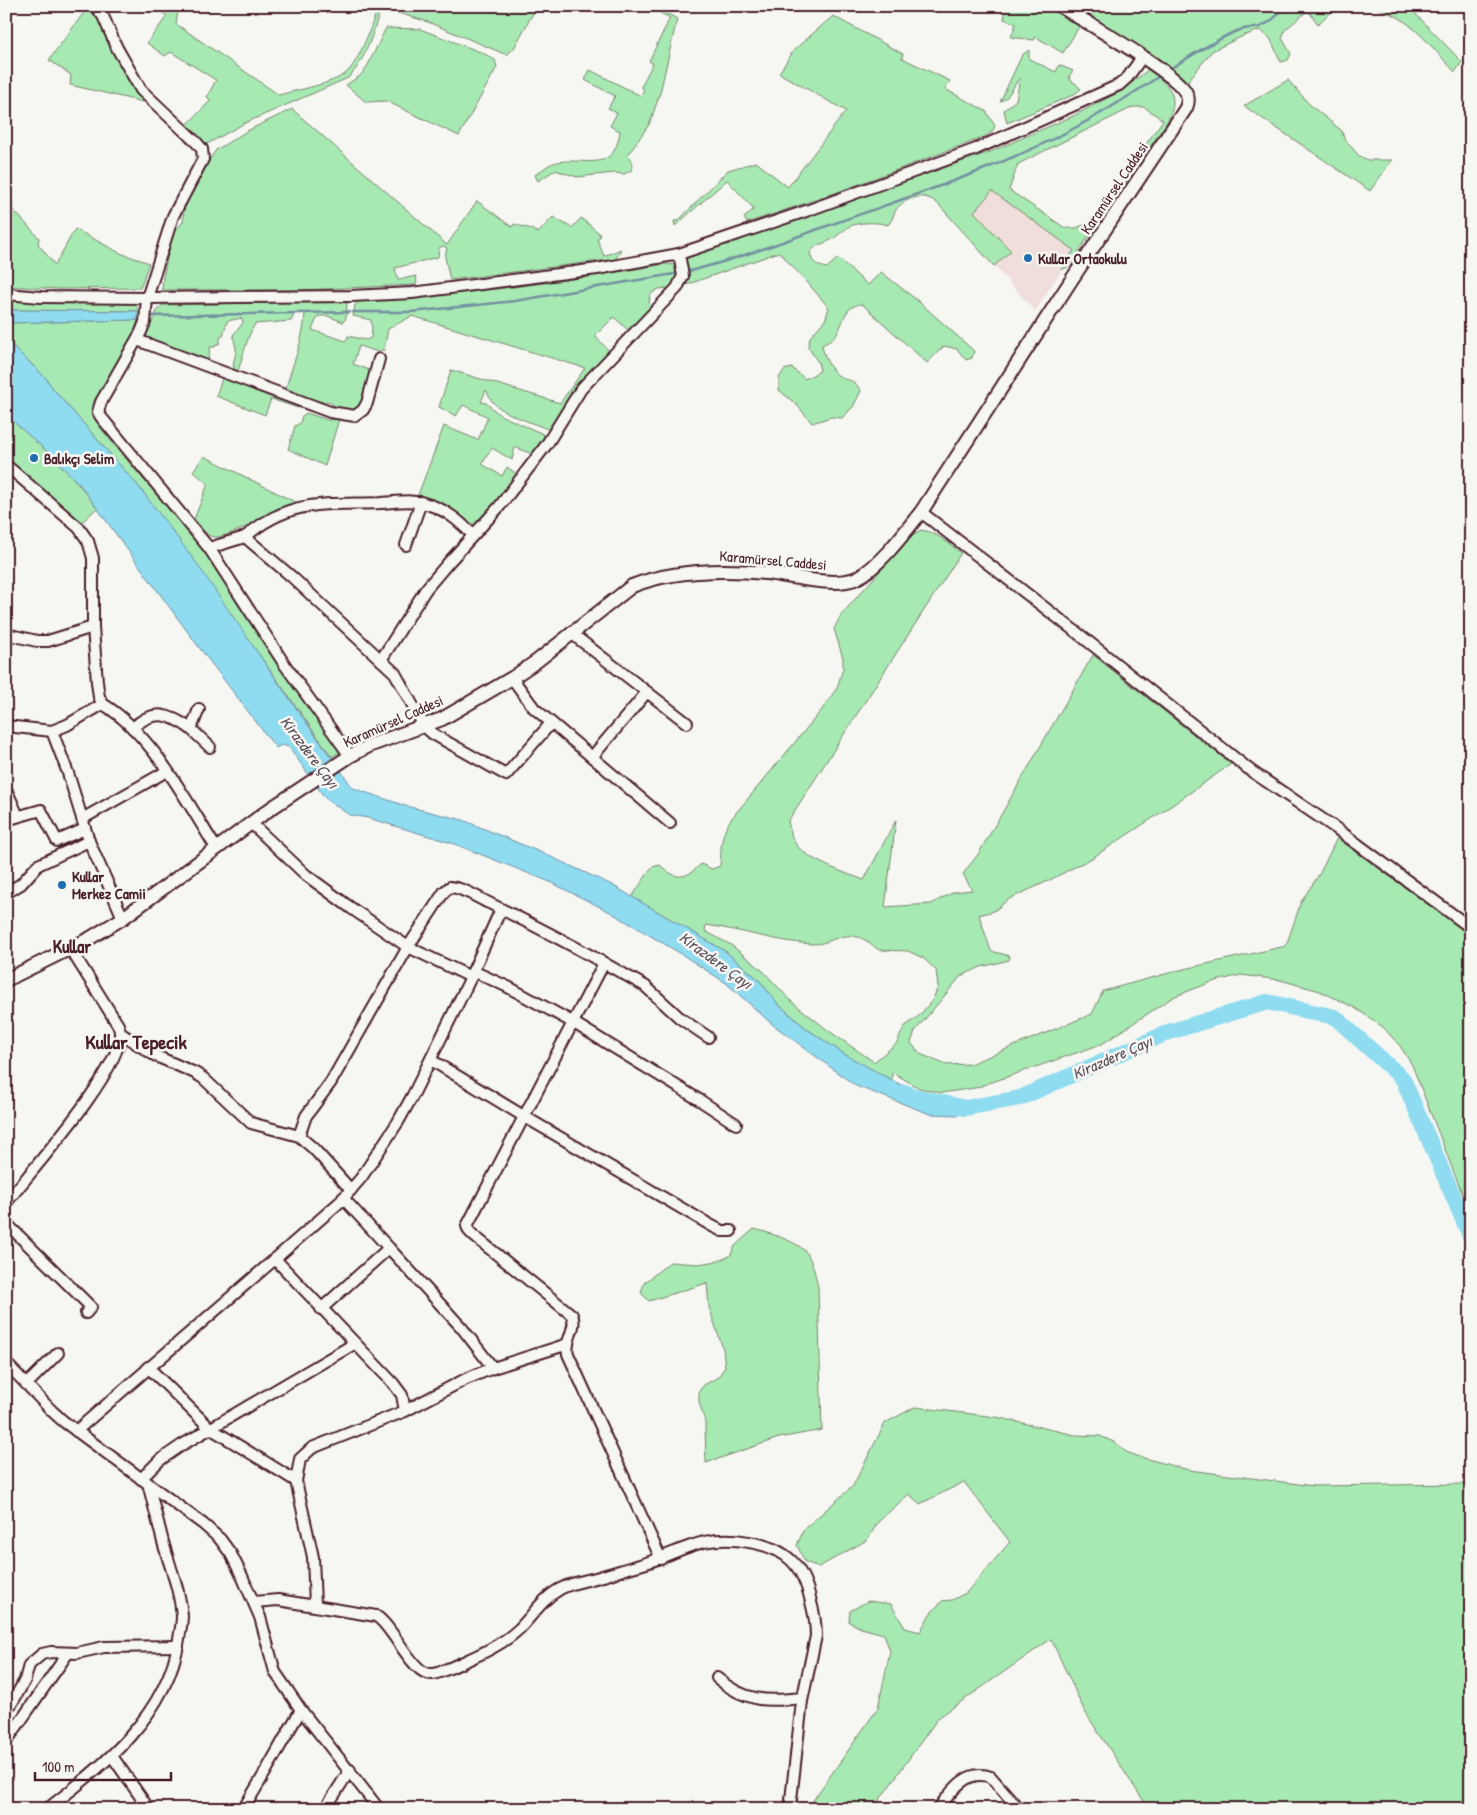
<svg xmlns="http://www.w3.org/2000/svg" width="1477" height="1815" font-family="'Patrick Hand',sans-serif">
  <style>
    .built { fill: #f0dedb }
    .green { fill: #a7e9b2; stroke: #78846e; fill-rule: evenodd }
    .water { fill: #8fdbef; stroke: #7390a1 }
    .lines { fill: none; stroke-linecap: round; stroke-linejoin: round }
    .stream { stroke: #7390a1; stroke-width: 2.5 }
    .river { stroke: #8fdbef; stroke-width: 16 }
    .minor-casing { stroke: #4a1f2b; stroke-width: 14 }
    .major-casing { stroke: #4a1f2b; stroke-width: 16 }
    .minor { stroke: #f6f6f2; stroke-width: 10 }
    .major { stroke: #f6f6f2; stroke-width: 12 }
    .poi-dot { fill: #1f6fb2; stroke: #f6f6f2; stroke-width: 2 }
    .labels { text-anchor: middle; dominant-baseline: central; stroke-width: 5; stroke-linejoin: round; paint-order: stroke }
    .street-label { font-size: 15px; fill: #4a1f2b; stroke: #f6f6f2 }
    .poi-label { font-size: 15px; font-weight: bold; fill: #4a1f2b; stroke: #f6f6f2; text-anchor: start }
    .water-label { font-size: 16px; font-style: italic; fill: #5b4e5c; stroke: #f6f6f2 }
    .quarter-label { font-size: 18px; font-weight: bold; fill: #4a1f2b; stroke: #f6f6f2 }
    .district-label { font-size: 20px; font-weight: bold; fill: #4a1f2b; stroke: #f6f6f2 }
  </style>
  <rect width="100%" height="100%" fill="#f6f6f2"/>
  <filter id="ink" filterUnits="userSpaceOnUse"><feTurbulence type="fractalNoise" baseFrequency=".02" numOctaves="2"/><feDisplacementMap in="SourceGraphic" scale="10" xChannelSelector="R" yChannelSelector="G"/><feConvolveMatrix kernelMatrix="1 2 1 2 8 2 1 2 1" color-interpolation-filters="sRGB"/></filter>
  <g filter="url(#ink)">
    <polygon class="built" points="992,191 1075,250 1035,311 939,205"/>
    <g class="green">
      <path d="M152,6H179L176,24L279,95C296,90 333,84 346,73C360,61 370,28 377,11L373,6H382C373,31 367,59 348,78L245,123L207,144L186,126L211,100L207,97L216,80L171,52L165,56L147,43L167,16Z"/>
      <polygon points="394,6 537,6 514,48 507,55 428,22 395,12"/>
      <path d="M647,6H654L677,19L660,93L650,123L628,155L632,163V170L624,174L614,173L577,177L555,170L538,181L535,175C540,172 546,166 551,164C579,153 614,179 620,131L610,126L617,113L608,108L615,96L585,80L590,70L641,96L644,89L641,87L653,63L649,61L670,18Z"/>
      <polygon points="1006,6 1048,6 1080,25 1063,53 1036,37 1034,40 1011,37 1016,24 1004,19"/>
      <polygon points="1077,6 1337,6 1318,24 1310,13 1306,12 1285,30 1282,38 1291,54 1288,60 1281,62 1270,38 1260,30 1243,36 1212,51 1187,82"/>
      <path d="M1376,6L1410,8L1462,62L1455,72C1438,54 1421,32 1401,19C1393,13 1383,13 1376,6Z"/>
      <path d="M88,7C102,20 103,30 111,47C120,67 130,85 143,102L70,85L71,75L49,60Z"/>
      <polygon points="833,16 903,54 902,58 950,81 945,89 986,111 995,126 992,132 984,137 835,193 747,223 744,218 754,209 727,180 675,226 674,221 678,221 728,170 756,162 788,187 846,111 779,73 794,50"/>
      <polygon points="386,28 420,29 483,53 495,60 497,67 459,136 386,101 366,102 346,85 360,76 367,67"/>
      <polygon points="1029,50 1029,59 1056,72 1059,65 1073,71 1069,76 1071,81 1075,83 1081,89 1073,95 1007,123 1004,110 1016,100 1020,77 1007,97 1000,102 1022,55"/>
      <path d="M1149,69C1169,86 1181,95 1167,122L1068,267L1061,270L1074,250L992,191L974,212L1011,251L994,266L939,205C936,202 932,199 928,198C918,194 901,201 896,210C892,216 894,218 888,225C880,222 862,222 853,225C844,228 838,237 829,241C820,245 816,244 810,253C812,263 817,266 827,268L838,258L868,285L881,272L918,301L974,351L972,358L966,360L957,349L944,346L927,363L862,304C842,306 845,324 835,336C833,340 826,343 822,345C823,354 830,371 839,376C850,384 851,375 861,391L853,407L842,418L831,417L812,423L797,405L779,390V378L784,370L792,368L805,379L820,371L818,362L808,347L810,337L825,320L829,308L807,282L779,252L686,285L688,276L684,258L990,152L1073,116L1123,90ZM1133,107H1144L1163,120L1116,187L1099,217L1091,222L1076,228H1065L1009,190L1018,164Z"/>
      <polygon points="1288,80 1310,105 1342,131 1344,138 1359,156 1368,160 1392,160 1370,191 1244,106"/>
      <polygon points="292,109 447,245 477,201 512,227 514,224 531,229 538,233 553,217 572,228 581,218 599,233 600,237 597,239 604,256 621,249 616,259 450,280 445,257 447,248 443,246 439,248 438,257 395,268 398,280 416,276 417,283 415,285 298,290 162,290 163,277 173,232 183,222 184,209 210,159 216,150 247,131"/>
      <polygon points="6,202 39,238 38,244 55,265 75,229 120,253 149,263 140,288 59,289 6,286"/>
      <path d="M665,264L676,265L679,273L672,288L658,289L650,295L649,303L652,309L630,332L614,317L595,336L611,353L555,424L547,429C531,422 502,414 492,401C489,398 488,393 486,390L481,402L486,403L500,415L543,434L545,440L534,455L515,447L512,460L492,448L482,464L502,476L507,467L517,474L506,491L476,527C456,511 444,501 418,495L444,426L478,440L488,417L463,405L456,416L439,407L451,370L560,403L585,368L412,316L388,329L384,350L375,351L359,346L353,364L372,371L360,406L353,412L345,411L336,407L329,402L313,401L285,391C292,365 304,340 305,313H295L291,321L255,324C246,338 244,356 237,373C229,365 237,357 236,348C235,344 234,340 233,335L243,323L242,318L227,321L223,336H221L219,344H216L215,347H210L208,361L147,340L146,336L158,309L163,305L341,301L347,303L346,318L343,322L328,316H318L312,330L346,341L348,336L366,340L371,338L372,328L371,320L353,316L355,305L358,302C461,295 563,282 665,264Z"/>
      <polygon points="6,301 130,303 137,304 138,311 6,310"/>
      <polygon points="138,320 130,345 91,406 95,418 100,427 115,446 196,541 221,575 267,647 341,751 332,757 140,488 54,390 45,377 6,340 6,323"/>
      <polygon points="223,376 298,404 298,408 271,399 265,415 216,396"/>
      <polygon points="306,413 328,420 339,419 325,466 288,449 295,426 300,423 302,416"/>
      <path d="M6,415C39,444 72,472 97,508L81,523L6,459Z"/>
      <path d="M204,456L295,502C278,510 229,539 213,537C206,536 199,525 194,519L208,484L193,471Z"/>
      <path d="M921,530C937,532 949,544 961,553L788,821C790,830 792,842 800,849C815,863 845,873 864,880L896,820L885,907L931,904L954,892L972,890L963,874L979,853L1093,655L1231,764L1171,806L1092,858L1046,882L1009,899L994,911L979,915L991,951L1010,956L1009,960L981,967L961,976L915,1031L911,1043L920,1054L947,1065L970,1064L1092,1014L1103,991L1180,970L1286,946L1301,902L1320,873L1337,838L1471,935V1205L1465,1201L1412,1065L1400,1046L1383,1027L1355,1008L1320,991L1280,980L1241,975L1212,982L1173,997L1102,1044L975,1088L942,1093L919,1088L892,1072V1082L844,1054L807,1029L778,1004L758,979L725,951L632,897L652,867L660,865C676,880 685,880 701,864L712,869L720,866C722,845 719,839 731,819L821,711L837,688L843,668V658L834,629L841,615L912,535ZM706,925C742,930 776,942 812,944C827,945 838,934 853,936C864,937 870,944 879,950L908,951L923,958L936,970L938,987L933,999L920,1015L904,1027L897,1043L874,1062L829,1031L791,1001L762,970L731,945L705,931Z"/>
      <path d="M754,1229C767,1232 795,1241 804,1250C813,1259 815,1275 818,1287L822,1430L779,1438L706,1463L705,1422L699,1402V1391L704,1385L718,1377L725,1367L723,1349L709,1307L707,1283L649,1301L641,1293L644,1283L670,1262L698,1264L718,1261L730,1256L735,1246Z"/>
      <polygon points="915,1407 996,1417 1075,1435 1100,1436 1116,1443 1126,1452 1140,1457 1189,1470 1314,1486 1463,1484 1471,1507 1471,1807 1149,1809 1085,1712 1051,1639 938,1718 873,1809 807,1809 878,1708 890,1651 884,1634 861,1628 849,1622 850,1611 868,1601 891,1604 905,1628 920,1632 930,1614 942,1601 952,1600 966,1593 1010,1542 964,1482 920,1504 909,1494 879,1521 867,1540 819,1567 805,1562 797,1545 804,1529 853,1486 885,1423"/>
    </g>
    <g class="water">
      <polygon points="6,310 138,311 138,320 6,323"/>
      <polygon points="6,340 45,377 54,390 140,488 195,561 284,691 353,788 406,806 463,820 547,855 612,885 725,951 758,979 778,1004 807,1029 844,1054 938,1105 965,1108 959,1115 930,1114 856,1086 772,1024 726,983 678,952 610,912 550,882 452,843 368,818 349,815 325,798 289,747 281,745 276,748 198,646 80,485 50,454 6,415"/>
    </g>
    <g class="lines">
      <g class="stream">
        <path d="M1168,70C1189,57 1209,44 1232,33C1240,29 1245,28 1254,28C1267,27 1277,16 1285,6"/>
        <path d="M686,272C739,259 790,239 841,221C917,194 995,169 1067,132C1100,115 1131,95 1161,75"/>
        <polyline points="353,312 411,312 515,301 680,273"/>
        <polyline points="148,316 349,312"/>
      </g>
      <polyline class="river" points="904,1092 914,1096 965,1108 1020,1098 1169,1032 1267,1002 1335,1017 1403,1079 1471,1238"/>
      <defs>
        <g id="minor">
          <polyline points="95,6 103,16 117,48 141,90 197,143 202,149 203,159 173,216 147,298 145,322 141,332 101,402 98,412 101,417 209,548 245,537 292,577 395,673 424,726 433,734 506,775 551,723"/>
          <polyline points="6,294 41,297 147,298 351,296 412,293 597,269 679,254 809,210 976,149 1119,85 1128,77 1142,57"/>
          <polyline points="137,340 330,412 355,416 363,410 367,403 379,359"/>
          <polyline points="6,465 79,528 88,541 93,558 93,627 97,682 99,697 103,704"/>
          <polyline points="921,512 1080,635 1251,771 1337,829 1471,928"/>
          <path d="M245,537C290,498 326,505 381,503C398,502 414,499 430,505C448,511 460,522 473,535"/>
          <polyline points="406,545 421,502"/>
          <polyline points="209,548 285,665 350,756"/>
          <polyline points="571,633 687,723"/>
          <polyline points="6,634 37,641 48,641 93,627"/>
          <polyline points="381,660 426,589 448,563 499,507 547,444 581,389 677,288 683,276 679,254"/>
          <polyline points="512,678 534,708 670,823"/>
          <path d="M6,726L52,731L67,725L103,704C152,734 186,800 216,848"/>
          <path d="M133,728C153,708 170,714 191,729L199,709"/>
          <polyline points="191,729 210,747"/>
          <polyline points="52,731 68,773 89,841 123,918"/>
          <polyline points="592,757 647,692"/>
          <polyline points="6,789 18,816"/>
          <polyline points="82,819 167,771"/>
          <polyline points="6,820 41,810 57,841 85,829"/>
          <polyline points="251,823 306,875 351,908 408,947 471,977 473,971 508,987 574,1023 701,1101 736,1124"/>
          <polyline points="6,893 21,884 38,865 89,841"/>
          <polyline points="604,963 645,986 680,1018 708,1037"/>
          <polyline points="473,971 501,909"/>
          <polyline points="120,1033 156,1056 195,1073 203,1078 251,1123 299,1136"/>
          <polyline points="431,1060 525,1117 712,1226 722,1231 731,1231"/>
          <path d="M351,1190L314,1149L299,1136L306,1116L331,1082L408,947L444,892L450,887C464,888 476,897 489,903C528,922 566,942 604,963L467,1226L469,1231L474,1236L572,1315C578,1328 564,1340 568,1354L661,1559"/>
          <path d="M6,1203C30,1172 124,1068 120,1032C120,1030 119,1028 118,1025L70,948"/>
          <polyline points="6,1223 91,1307 86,1313"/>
          <polyline points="389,1248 462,1328 493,1368"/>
          <polyline points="321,1309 389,1248 343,1198"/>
          <polyline points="6,1363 52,1411 63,1421 203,1524 220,1539 231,1554 242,1576 260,1617 275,1672 301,1710 379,1809"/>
          <polyline points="148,1367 210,1428 296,1481 300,1459 312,1448 405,1411 402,1395 393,1383 275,1259"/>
          <polyline points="27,1384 58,1353"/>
          <polyline points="405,1411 466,1379 493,1368 568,1344"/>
          <polyline points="76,1431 275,1259 341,1201 361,1178 398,1122 413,1095 471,977"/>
          <polyline points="141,1479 160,1460 182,1445 354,1344"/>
          <polyline points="296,1481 313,1557 315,1605"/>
          <path d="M254,1602L278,1600L376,1616C393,1626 413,1676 432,1674C438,1674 444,1670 450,1668C474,1657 500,1647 519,1629C532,1616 543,1598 560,1589C572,1582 586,1581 599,1577C614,1573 628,1568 643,1564C663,1558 683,1547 704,1542C718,1539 734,1539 749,1542C787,1548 803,1565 811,1602C814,1613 816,1624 816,1636L802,1701L790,1809"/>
          <path d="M717,1678C745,1702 767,1702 802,1698"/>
          <polyline points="6,1708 12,1703 25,1680 29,1665 42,1654 51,1652 77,1653 104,1647 178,1646"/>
          <polyline points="6,1742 68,1653"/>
          <polyline points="112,1756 149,1809"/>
          <polyline points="6,1808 7,1809"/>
          <path d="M47,1809C104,1766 168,1714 179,1639C180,1632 182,1624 182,1616C180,1590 170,1567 163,1542C158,1523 153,1503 148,1483"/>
          <path d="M243,1809C264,1777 281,1743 301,1710"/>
          <polyline points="325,1809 350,1770"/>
          <path d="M938,1809C951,1792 966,1768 991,1777L1019,1809"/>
        </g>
        <path id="major" d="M6,980L87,940L123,918L270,809L350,756L371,745L442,719L512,678L537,661L632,586C674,569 723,569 767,573C791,576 836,588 857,578C880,566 905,532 921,512L1072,279L1186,108C1188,103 1189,98 1186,93C1177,73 1084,21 1060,6"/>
      </defs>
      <use href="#minor" class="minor-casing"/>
      <use href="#major" class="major-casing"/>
      <use href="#minor" class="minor"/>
      <use href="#major" class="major"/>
    </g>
  </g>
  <g class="poi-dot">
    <circle cx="1028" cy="258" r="5"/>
    <circle cx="34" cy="458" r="5"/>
    <circle cx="62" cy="885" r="5"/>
  </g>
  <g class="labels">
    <g class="street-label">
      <text transform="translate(1114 188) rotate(-56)">Karamürsel Caddesi</text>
      <text transform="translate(773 560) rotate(5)">Karamürsel Caddesi</text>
      <text transform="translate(393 721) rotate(-24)">Karamürsel Caddesi</text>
    </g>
    <g class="poi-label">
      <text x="1038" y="258">Kullar Ortaokulu</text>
      <text x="44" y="458">Balıkçı Selim</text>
      <text x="72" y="876">Kullar<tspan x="72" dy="17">Merkez Camii</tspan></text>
    </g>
    <g class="water-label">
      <text transform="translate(310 752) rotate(53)">Kirazdere Çayı</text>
      <text transform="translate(716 960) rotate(36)">Kirazdere Çayı</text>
      <text transform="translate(1112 1057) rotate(-24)">Kirazdere Çayı</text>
    </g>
    <g class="quarter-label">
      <text x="72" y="946">Kullar</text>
    </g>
    <g class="district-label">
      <text x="136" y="1041">Kullar Tepecik</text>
    </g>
  </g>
  <rect width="1477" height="1815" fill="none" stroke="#f6f6f2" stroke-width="25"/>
  <rect x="12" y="12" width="1452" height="1790" fill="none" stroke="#4a1f2b" stroke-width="2" filter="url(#ink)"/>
  <path d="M35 1772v8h136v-8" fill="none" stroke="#4a1f2b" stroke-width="2.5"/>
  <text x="42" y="1772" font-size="15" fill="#4a1f2b" stroke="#f6f6f2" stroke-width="4" paint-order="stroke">100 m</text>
</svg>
